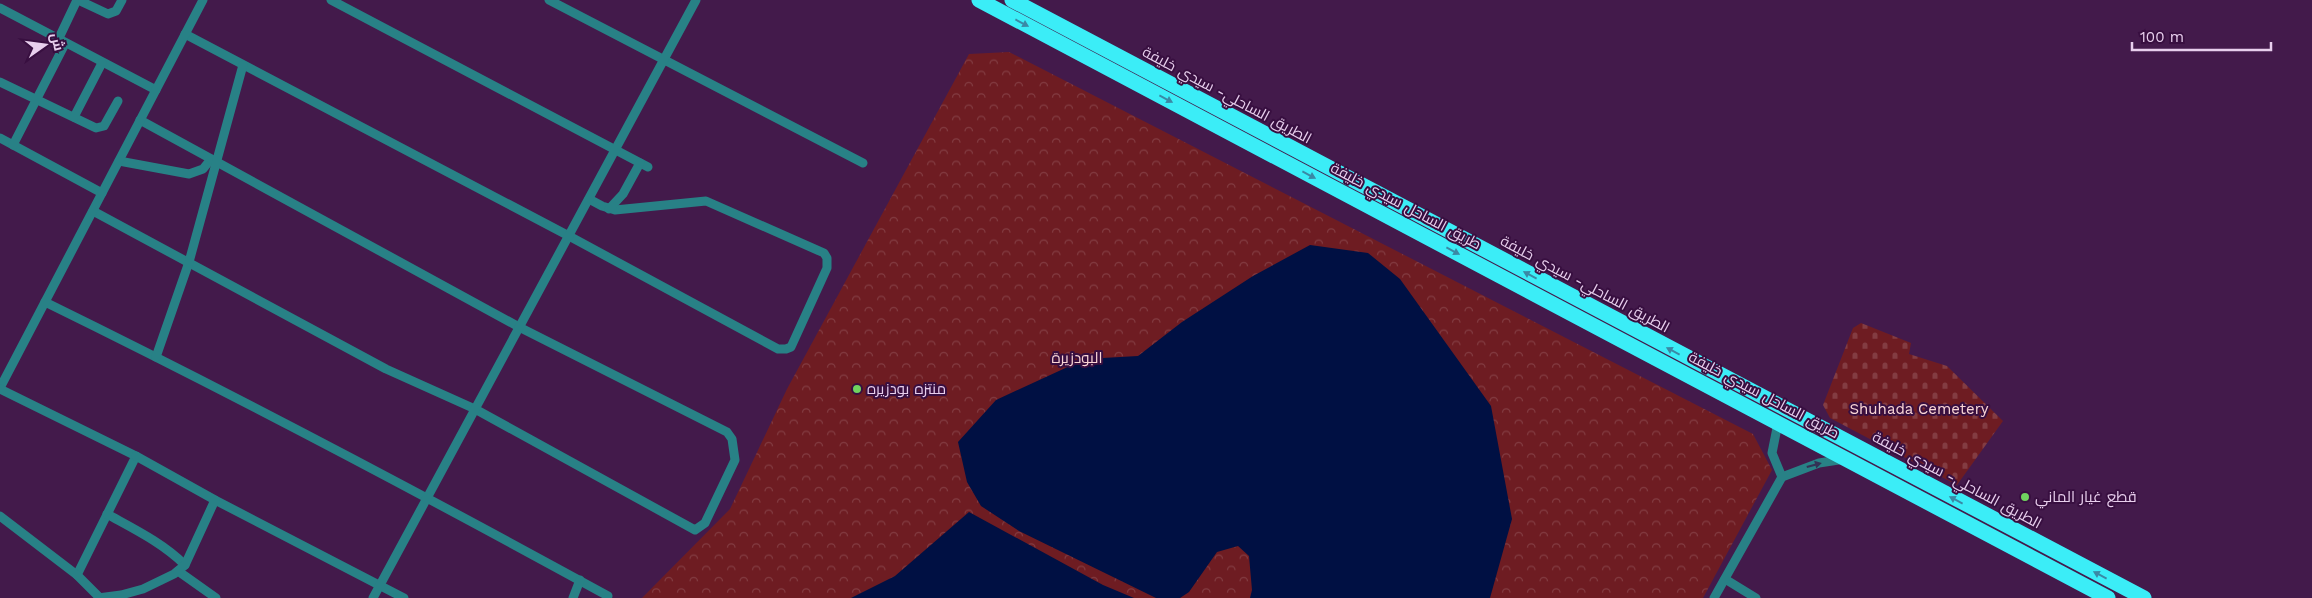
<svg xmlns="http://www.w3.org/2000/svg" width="2312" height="598" font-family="'Work Sans',Cairo,sans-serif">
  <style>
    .cemetery { fill: url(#cemetery-stones) }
    .park { fill: url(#park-crowns) }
    .water { fill: #001043 }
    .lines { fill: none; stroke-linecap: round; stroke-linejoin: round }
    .street { stroke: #288186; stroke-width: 9 }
    .highway { stroke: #3bedf7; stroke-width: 15 }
    .oneway { fill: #3a89a5 }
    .oneway2 { fill: #333155 }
    .poi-dot { fill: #70d35f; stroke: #380f40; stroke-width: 2 }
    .labels { text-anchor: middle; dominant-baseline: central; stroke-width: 4; stroke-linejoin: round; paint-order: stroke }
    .street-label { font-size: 15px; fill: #e8cfed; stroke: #380f40 }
    .park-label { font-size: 15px; fill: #fad6d5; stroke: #380f40 }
    .poi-label { font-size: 15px; fill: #e8cfed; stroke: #380f40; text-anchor: start }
  </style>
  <defs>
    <pattern id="cemetery-stones" width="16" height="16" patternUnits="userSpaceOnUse" patternTransform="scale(1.25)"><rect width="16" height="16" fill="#6e1c22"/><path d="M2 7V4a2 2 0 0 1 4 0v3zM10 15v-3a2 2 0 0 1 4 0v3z" fill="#833c42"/></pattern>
    <pattern id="park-crowns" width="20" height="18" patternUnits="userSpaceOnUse" patternTransform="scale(1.25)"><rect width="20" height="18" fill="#6e1c22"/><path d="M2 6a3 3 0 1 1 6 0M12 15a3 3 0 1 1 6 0" fill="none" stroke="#833c42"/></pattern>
  </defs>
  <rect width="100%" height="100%" fill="#431a4b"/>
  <polygon class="cemetery" points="1861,323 1911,343 1909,354 1947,366 2003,421 1957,485 1830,418 1823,405 1853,328"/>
  <polygon class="park" points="1009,52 1753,434 1772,470 1703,598 642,598 730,509 787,389 969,54"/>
  <g class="water">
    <polygon points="1310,245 1368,253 1400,279 1491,406 1512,519 1490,598 1250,598 1252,590 1249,556 1238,546 1217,552 1189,592 1180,598 1156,598 1019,531 981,506 967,482 958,442 996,400 1085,359 1138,356 1182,322 1253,276"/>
    <polygon points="969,512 1103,585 1134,598 851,598 895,576"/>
  </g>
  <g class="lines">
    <g class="street">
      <polyline points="78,0 108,14 116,11 122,0"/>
      <polyline points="331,0 648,167"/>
      <polyline points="549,0 863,163"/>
      <polyline points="0,8 156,90"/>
      <polyline points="185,34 569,236 778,349 786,349 791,347 827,268 827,258 824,253 706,201 615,210 602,206 589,199"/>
      <polyline points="58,40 77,0"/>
      <polyline points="0,82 96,128 104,126 118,101"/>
      <polyline points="74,117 102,63"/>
      <polyline points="0,138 102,193"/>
      <polyline points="13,145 65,44"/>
      <polyline points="119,161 189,174 203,169 211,159"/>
      <polyline points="609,209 623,194 640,163"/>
      <polyline points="93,211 386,369 475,409 695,530 705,523 735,460 732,439 727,432 519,327 140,120"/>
      <path d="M45,302C235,395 422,494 608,596"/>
      <polyline points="156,357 189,262 243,65"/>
      <polyline points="0,388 203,0"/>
      <polyline points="0,389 136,456 77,575"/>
      <polyline points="1778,423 1772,453 1782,477"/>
      <polyline points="136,456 215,500 404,598"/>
      <path d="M107,514C134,529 163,543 185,565"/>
      <polyline points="0,516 77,575 100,598"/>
      <polyline points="178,571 216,598"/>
      <polyline points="1725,579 1756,598"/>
      <polyline points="98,598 121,595 143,589 174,574 185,565 215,500"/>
      <polyline points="373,598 696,0"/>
      <polyline points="573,598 580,580"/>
      <polyline points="1714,598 1782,477 1819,463 1845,459"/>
    </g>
    <g class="highway">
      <polyline points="979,0 2108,598"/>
      <polyline points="1012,0 2144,598"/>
    </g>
  </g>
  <defs><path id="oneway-solid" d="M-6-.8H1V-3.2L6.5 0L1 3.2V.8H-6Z" transform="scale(1.25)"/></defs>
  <g class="oneway">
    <use href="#oneway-solid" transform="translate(1022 23) rotate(28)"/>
    <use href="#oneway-solid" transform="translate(1166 99) rotate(28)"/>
    <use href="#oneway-solid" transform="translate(1309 175) rotate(28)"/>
    <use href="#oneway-solid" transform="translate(1453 251) rotate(28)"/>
    <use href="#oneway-solid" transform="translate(1530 275) rotate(-152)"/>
    <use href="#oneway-solid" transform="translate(1673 351) rotate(-152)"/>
    <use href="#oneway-solid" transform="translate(1956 500) rotate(-152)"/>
    <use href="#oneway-solid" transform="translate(2100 575) rotate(-152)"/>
  </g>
  <use class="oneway2" href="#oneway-solid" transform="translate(1814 465) rotate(-15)"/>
  <g class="poi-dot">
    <circle cx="857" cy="389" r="5"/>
    <circle cx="2025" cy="497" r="5"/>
  </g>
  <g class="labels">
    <g class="street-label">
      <text transform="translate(1227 95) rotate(28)">الطريق الساحلي- سيدي خليفة</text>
      <text transform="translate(1406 206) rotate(28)">طريق الساحل سيدي خليفة</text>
      <text transform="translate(1585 284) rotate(28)">الطريق الساحلي- سيدي خليفة</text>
      <text transform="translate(1764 395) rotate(28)">طريق الساحل سيدي خليفة</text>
      <text transform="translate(1957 480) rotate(28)">الطريق الساحلي- سيدي خليفة</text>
    </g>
    <g class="park-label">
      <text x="1077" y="358">البودزيرة</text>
      <text x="1919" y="409">Shuhada Cemetery</text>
    </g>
    <g class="poi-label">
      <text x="867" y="389">منتزه بودزيره</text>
      <text x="2035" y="497">قطع غيار الماني</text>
    </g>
  </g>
  <g transform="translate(45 45) rotate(76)" stroke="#380f40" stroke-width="4" paint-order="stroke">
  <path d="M0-4L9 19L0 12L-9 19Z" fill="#e8cfed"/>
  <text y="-8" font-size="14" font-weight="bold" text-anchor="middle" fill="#e8cfed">ش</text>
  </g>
  <path d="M2132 42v8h139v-8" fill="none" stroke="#e8cfed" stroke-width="2.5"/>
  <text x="2140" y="42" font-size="15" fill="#e8cfed" stroke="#380f40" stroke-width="4" paint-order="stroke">100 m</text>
</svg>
